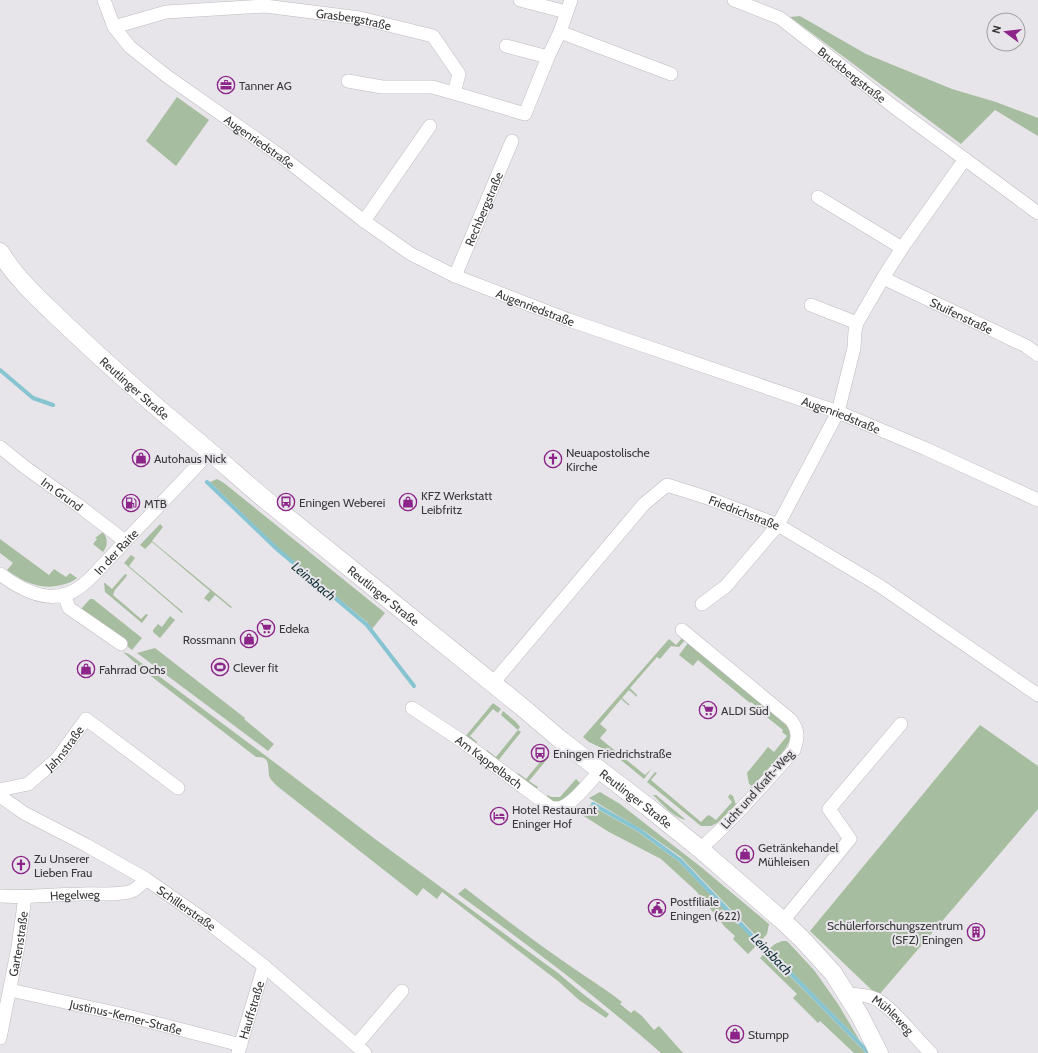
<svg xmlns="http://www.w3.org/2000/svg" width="1038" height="1053" font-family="Cabin,sans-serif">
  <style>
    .green { fill: #a7bda0 }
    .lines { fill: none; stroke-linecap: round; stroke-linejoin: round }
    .stream { stroke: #87c4d1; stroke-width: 4 }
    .minor-casing { stroke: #bebbbf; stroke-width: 14 }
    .secondary-casing { stroke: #bebbbf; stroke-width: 19 }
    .minor { stroke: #fff; stroke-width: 13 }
    .secondary { stroke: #fff; stroke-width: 18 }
    .labels { text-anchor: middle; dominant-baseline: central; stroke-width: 4; stroke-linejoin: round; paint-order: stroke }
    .street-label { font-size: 12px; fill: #39383a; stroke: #e7e5e9 }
    .poi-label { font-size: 12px; fill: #39383a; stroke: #e7e5e9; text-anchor: start }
    .water-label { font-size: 13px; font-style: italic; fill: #112f36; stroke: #e7e5e9 }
  </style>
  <rect width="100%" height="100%" fill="#e7e5e9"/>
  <g class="green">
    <polygon points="800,16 866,54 952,89 996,102 1038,118 1038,136 995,110 961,144 790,17"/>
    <polygon points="177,97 209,120 176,166 146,141"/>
    <polygon points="217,479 224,483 385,613 372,629 368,623 279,549 210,482"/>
    <polygon points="160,524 163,527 152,541 232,607 231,608 215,595 209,602 204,598 210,591 152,542 145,549 140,545"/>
    <path d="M103,532C108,539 108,545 103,552L93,544L97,539L95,538Z"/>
    <path d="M0,539L49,575L54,569L66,577L70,573L77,578C71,583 63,585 56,586C37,589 22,581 7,570L13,563L0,553Z"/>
    <polygon points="131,555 135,558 129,566 183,612 182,613 124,563"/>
    <polygon points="125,574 127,575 126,577 115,590 113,595 141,619 146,614 147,614 148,615 142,623 105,592 104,583 105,583 112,589"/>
    <polygon points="90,599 93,599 142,638 132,650 81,609"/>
    <polygon points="170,616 175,620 160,638 153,632 153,630 158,624 162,627"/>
    <polygon points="682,638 685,640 679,647 671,646 660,659 657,657 630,688 637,695 637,697 629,690 622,698 630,705 628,705 621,699 600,724 607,730 600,738 602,740 645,775 652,768 644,779 616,756 611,751 610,752 589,742 583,737 669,639 676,645"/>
    <path d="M688,643L786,724C790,729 791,736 789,742C787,749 758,781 752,786L749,784L747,773L768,747L774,752L787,736L782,732L783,730L754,707L755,705L751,702L750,703L698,660L693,666L679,655Z"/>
    <polygon points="155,648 245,718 244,719 274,744 268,751 137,653"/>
    <path d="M123,652L129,654L136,659L282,768L375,839L558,973L583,994L609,1014L606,1018L579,1000L558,981L442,892L437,899L423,888L417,896L277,786C275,784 272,781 270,778C266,769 273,756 256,757L143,670Z"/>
    <polygon points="493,703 501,709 498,713 493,709 470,736 477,742 475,746 464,738"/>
    <polygon points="503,711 516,722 520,727 518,730 521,732 497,762 485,753 487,750 496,757 518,730 501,715"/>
    <polygon points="980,725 1038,766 1038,809 878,996 810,931"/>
    <polygon points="546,755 549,757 529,781 538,787 536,790 516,776 518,773 526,779"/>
    <polygon points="655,772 657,773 651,780 701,822 707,816 709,815 716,820 732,802 728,797 730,794 733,796 736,805 717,823 711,826 701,826 647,782"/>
    <polygon points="576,779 580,783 562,803 556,804 546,797 548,795 551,797 560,797"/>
    <polygon points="600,792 620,804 701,867 769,924 767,934 761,941 681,857 644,831 589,798"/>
    <path d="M653,795H656L686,820C674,818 662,804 653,795Z"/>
    <polygon points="590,805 638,832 678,861 758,944 748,954 733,939 735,936 725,927 696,891 661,859 609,832 579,813"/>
    <path d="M465,888C501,916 538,944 576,970C592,981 607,990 622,1002L620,1004L631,1013L634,1010L642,1016L654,1030L659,1026L683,1053H661C596,996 527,944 458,894Z"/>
    <polygon points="782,941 787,941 814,970 838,1004 860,1041 769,949 775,944"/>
    <polygon points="766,952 866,1053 854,1053 820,1021 818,1023 793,998 797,994 760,958"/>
  </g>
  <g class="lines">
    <g class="stream">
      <polyline points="0,370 33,398 53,405"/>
      <polyline points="207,482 278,550 367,625 414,686"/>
      <polyline points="593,804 639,830 680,860 755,939 793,976 869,1053"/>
    </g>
    <defs>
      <g id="minor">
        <path id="s1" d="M104,0L114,27L130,47L168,77L285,159L364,221L411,254L455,276L569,320L838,412L924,448L1038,500"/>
        <polyline points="520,0 566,12"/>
        <path id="s2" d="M734,0L780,18L894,107L1038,213"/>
        <path id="s3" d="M114,27L166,12L265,6L360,18L433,36L459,74L454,93L525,114L548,57L560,32L571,0"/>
        <polyline points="560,32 671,74"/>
        <polyline points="506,46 548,57"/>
        <polyline points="348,81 382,87 432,87 454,93"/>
        <polyline points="818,197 902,248"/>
        <polyline points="364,221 430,126"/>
        <path id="s4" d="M455,276L512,141"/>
        <path id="s5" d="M883,278L1026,346L1038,355"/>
        <polyline points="811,305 857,323"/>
        <path id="s6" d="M0,447L26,468L78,505L125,541"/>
        <path id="s7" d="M0,574C21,590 51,606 77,589C86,583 93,576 100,568L210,452"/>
        <polyline points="64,594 69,608 121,644"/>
        <polyline points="702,604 726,586 778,525 838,412 854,348 855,331 857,323 883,278 902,248 965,159"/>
        <path d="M682,630L791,720C799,731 798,738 794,750C764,784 734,819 700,849"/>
        <path id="s8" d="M493,683L644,504L667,485L708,498L778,525L880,586L1038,695"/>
        <path id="s9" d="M412,708L462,741L550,807C554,808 558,809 562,807C572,804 593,779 600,770"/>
        <path id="s10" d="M0,790L28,784L57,759L86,719L178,788"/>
        <path id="s11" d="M0,796L24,813L86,845L146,879L206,921L264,966L356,1045L365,1053"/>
        <path id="s12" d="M0,896C28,898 55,894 83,894C96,893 120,896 132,891C138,888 142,883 146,879"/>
        <polyline points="783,921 850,839 829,809 901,724"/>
        <path id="s13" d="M10,990L120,1014L241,1045"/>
        <path id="s14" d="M846,993C855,996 867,994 876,999C879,1000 883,1004 886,1006C903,1020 915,1038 931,1053"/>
        <path id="s15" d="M0,1038L18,947L25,897"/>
        <polyline points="356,1045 402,991"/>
        <path id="s16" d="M238,1053L264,966"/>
      </g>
      <g id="secondary">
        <path id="s17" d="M0,252C17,280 42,302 65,324C108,365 151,403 196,440C220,460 243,481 267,501C352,570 437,638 522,707L562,741L648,807L700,849L783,921L802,939L833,973L859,1014L879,1053"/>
      </g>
    </defs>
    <use href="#minor" class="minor-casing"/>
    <use href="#secondary" class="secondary-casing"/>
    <use href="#minor" class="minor"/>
    <use href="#secondary" class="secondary"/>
  </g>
  <defs>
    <symbol id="office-ring" viewBox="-11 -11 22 22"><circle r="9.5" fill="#e7e5e9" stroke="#8c248a" stroke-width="1.5"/><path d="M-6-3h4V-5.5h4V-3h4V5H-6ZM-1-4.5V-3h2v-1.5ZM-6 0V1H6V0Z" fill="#8c248a"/></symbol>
    <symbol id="shop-ring" viewBox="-11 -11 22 22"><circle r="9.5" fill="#e7e5e9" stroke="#8c248a" stroke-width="1.5"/><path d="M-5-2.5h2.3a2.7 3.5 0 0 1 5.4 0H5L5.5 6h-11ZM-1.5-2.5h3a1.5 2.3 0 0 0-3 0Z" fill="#8c248a"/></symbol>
    <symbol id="church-ring" viewBox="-11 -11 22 22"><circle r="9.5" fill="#e7e5e9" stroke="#8c248a" stroke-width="1.5"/><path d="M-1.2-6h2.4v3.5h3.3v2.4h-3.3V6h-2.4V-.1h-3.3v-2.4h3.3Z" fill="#8c248a"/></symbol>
    <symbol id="bus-ring" viewBox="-11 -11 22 22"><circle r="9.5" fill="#e7e5e9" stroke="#8c248a" stroke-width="1.5"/><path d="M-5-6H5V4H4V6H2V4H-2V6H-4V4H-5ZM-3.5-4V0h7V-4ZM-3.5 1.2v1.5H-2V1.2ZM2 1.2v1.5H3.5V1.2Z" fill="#8c248a"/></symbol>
    <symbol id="fuel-ring" viewBox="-11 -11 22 22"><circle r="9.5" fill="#e7e5e9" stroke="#8c248a" stroke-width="1.5"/><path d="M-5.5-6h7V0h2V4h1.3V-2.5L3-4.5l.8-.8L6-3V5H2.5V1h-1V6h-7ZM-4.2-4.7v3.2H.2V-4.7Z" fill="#8c248a"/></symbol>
    <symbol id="supermarket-ring" viewBox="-11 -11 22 22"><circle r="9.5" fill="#e7e5e9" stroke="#8c248a" stroke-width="1.5"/><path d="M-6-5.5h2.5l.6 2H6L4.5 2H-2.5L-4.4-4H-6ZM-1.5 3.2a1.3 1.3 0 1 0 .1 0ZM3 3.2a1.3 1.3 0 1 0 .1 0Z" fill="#8c248a"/></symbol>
    <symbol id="stadium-ring" viewBox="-11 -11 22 22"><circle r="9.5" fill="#e7e5e9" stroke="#8c248a" stroke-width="1.5"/><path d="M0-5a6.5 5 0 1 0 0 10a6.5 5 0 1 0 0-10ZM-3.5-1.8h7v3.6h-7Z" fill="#8c248a"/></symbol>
    <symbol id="hotel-ring" viewBox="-11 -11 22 22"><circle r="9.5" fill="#e7e5e9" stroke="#8c248a" stroke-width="1.5"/><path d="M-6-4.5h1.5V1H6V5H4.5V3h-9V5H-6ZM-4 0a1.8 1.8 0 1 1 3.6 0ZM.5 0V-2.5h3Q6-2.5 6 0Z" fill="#8c248a"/></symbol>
    <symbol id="civic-ring" viewBox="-11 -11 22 22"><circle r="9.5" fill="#e7e5e9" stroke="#8c248a" stroke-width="1.5"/><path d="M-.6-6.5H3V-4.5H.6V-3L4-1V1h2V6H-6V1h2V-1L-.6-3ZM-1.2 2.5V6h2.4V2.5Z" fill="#8c248a"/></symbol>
    <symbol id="building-ring" viewBox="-11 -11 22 22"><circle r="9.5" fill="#e7e5e9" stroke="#8c248a" stroke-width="1.5"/><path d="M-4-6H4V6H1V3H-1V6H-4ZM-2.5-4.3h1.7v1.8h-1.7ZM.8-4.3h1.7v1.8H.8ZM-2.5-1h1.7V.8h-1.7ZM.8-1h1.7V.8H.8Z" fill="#8c248a"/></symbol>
  </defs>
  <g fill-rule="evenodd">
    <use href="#office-ring" x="216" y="75" width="20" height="20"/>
    <use href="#shop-ring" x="131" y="448" width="20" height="20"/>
    <use href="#church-ring" x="543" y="449" width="20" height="20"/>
    <use href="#bus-ring" x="276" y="492" width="20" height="20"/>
    <use href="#shop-ring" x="398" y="492" width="20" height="20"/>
    <use href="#fuel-ring" x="121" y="493" width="20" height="20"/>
    <use href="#supermarket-ring" x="256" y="618" width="20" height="20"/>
    <use href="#shop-ring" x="239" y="629" width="20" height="20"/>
    <use href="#stadium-ring" x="210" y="657" width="20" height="20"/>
    <use href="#shop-ring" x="76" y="659" width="20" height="20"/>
    <use href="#supermarket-ring" x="698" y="700" width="20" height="20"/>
    <use href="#bus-ring" x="530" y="743" width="20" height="20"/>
    <use href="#hotel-ring" x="489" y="806" width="20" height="20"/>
    <use href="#shop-ring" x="735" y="844" width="20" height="20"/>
    <use href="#church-ring" x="11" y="855" width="20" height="20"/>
    <use href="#civic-ring" x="647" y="898" width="20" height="20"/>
    <use href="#building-ring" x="966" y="922" width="20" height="20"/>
    <use href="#shop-ring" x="725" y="1024" width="20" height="20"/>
  </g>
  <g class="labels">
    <g class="street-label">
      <text stroke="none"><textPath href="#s3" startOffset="243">Grasbergstraße</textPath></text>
      <text stroke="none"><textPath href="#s2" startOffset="141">Bruckbergstraße</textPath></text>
      <text stroke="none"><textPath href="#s1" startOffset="215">Augenriedstraße</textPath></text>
      <text stroke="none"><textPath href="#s4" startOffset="73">Rechbergstraße</textPath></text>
      <text stroke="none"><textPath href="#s1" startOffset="539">Augenriedstraße</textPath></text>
      <text stroke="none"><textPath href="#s5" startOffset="87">Stuifenstraße</textPath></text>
      <text stroke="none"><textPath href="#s17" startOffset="192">Reutlinger Straße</textPath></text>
      <text stroke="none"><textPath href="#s1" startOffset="863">Augenriedstraße</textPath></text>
      <text stroke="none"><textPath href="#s6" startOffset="78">Im Grund</textPath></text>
      <text stroke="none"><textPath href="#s8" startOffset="346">Friedrichstraße</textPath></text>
      <text stroke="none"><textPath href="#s7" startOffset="138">In der Raite</textPath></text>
      <text stroke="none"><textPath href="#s17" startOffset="516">Reutlinger Straße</textPath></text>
      <text stroke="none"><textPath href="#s10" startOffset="80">Jahnstraße</textPath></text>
      <text stroke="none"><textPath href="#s9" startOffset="94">Am Kappelbach</textPath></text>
      <text transform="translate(757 789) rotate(-48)">Licht und Kraft-Weg</text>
      <text stroke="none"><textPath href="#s17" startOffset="840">Reutlinger Straße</textPath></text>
      <text stroke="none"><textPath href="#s12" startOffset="75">Hegelweg</textPath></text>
      <text stroke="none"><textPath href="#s11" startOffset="218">Schillerstraße</textPath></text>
      <text stroke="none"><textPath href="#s15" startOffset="96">Gartenstraße</textPath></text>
      <text stroke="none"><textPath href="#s16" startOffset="45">Hauffstraße</textPath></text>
      <text stroke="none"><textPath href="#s13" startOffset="119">Justinus-Kerner-Straße</textPath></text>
      <text stroke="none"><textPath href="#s14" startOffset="54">Mühleweg</textPath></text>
    </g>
    <g class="poi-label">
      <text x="239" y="85">Tanner AG</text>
      <text x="566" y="452">Neuapostolische<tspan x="566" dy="14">Kirche</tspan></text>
      <text x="154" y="458">Autohaus Nick</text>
      <text x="421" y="495">KFZ Werkstatt<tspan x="421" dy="14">Leibfritz</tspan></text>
      <text x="299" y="502">Eningen Weberei</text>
      <text x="144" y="503">MTB</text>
      <text x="279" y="628">Edeka</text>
      <text x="236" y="639" text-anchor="end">Rossmann</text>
      <text x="233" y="667">Clever fit</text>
      <text x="99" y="669">Fahrrad Ochs</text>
      <text x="721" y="710">ALDI Süd</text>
      <text x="553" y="753">Eningen Friedrichstraße</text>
      <text x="512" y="809">Hotel Restaurant<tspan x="512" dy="14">Eninger Hof</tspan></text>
      <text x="758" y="847">Getränkehandel<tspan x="758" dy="14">Mühleisen</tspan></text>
      <text x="34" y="858">Zu Unserer<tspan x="34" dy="14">Lieben Frau</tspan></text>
      <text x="670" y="901">Postfiliale<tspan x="670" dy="14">Eningen (622)</tspan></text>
      <text x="963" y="925" text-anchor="end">Schülerforschungszentrum<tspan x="963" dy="14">(SFZ) Eningen</tspan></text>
      <text x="748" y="1034">Stumpp</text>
    </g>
    <g class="water-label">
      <text transform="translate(314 581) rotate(40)">Leinsbach</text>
      <text transform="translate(772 954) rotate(46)">Leinsbach</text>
    </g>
  </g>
  <g transform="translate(1006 32) rotate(285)"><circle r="19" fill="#e7e5e9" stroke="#a1a0a3"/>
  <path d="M0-3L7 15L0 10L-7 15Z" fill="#8c248a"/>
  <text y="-6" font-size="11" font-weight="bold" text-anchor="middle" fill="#39383a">N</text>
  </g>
</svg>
